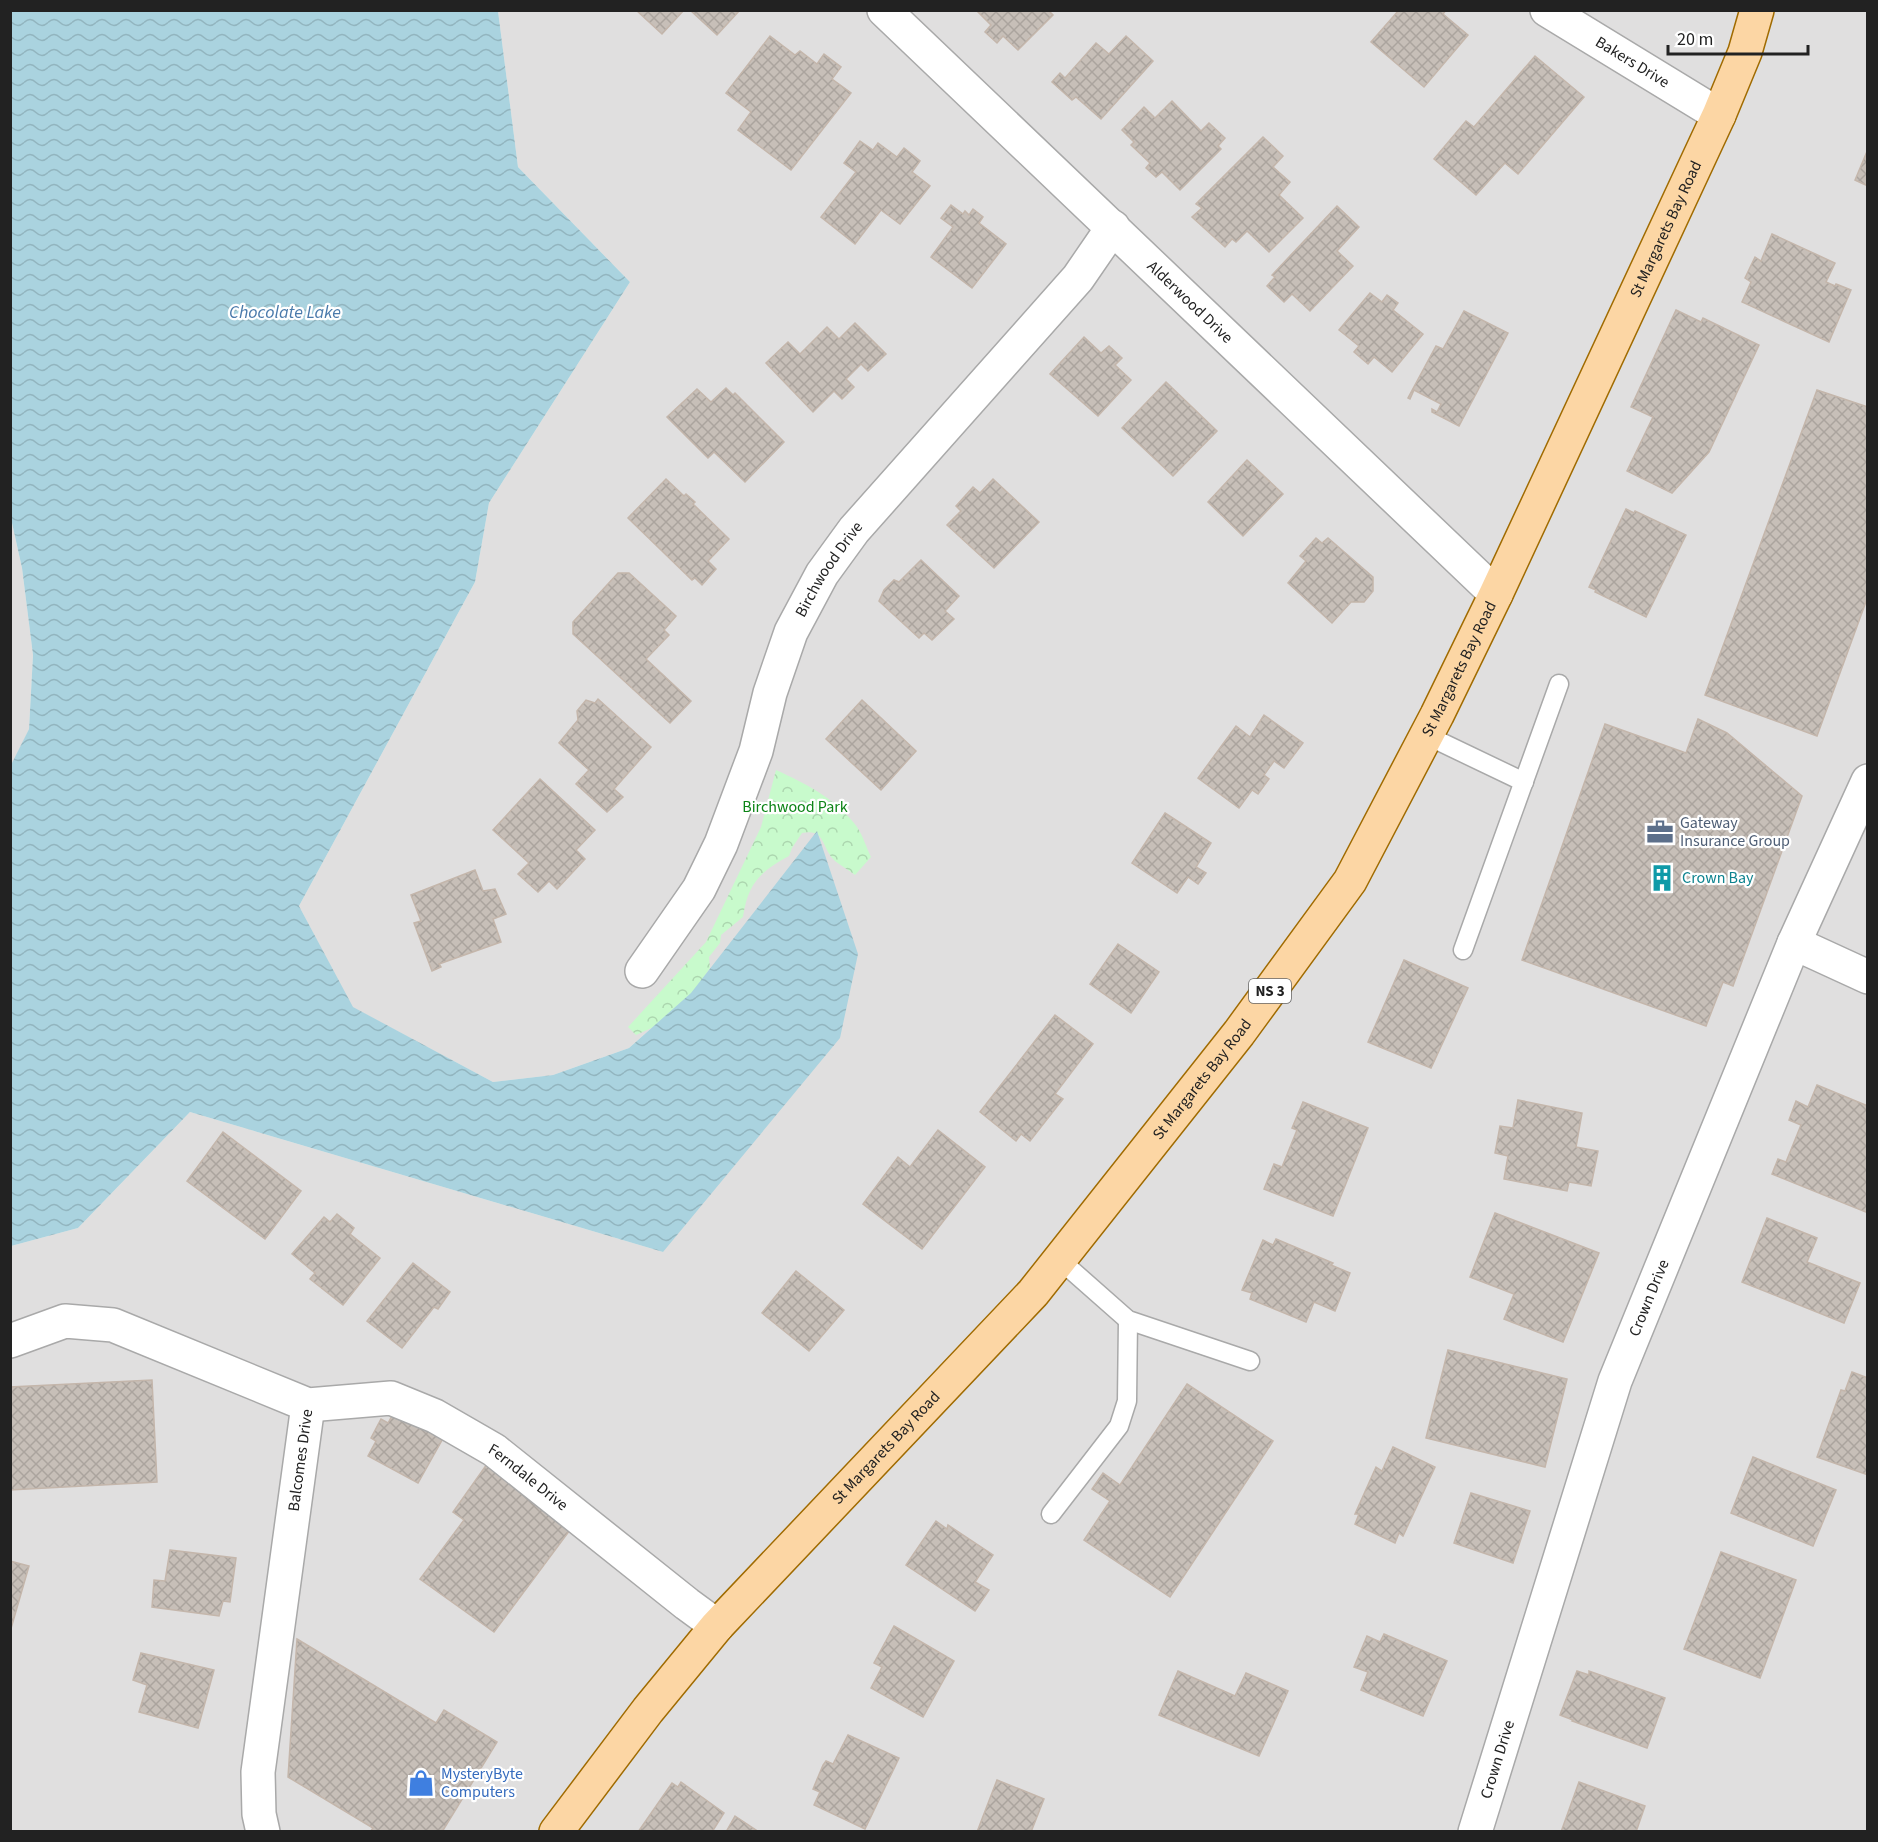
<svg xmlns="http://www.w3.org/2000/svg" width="1878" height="1842" font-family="'Source Sans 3',sans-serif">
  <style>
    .residential { fill: #e0dfdf }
    .park { fill: url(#park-crowns) }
    .water { fill: url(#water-waves) }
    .building { fill: url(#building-cross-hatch); stroke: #c4b6ab; stroke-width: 1.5 }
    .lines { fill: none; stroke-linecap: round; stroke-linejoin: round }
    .lane-casing { stroke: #a9a9a9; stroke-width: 21 }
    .street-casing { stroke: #a9a9a9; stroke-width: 36 }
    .primary-casing { stroke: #a06b00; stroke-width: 36 }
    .lane { stroke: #fff; stroke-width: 18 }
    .street { stroke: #fff; stroke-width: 33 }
    .primary { stroke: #fcd6a4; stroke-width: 33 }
    .labels { text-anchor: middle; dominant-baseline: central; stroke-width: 4.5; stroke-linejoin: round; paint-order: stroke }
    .shield { fill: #fff; stroke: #646464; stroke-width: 1.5 }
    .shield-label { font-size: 15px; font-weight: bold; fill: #222 }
    .street-label { font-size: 16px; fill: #222; stroke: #fff }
    .park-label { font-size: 16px; fill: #0c8416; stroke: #fff }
    .service-label { font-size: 16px; fill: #4e5e75; stroke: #fff; text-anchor: start }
    .culture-label { font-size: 16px; fill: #0d838f; stroke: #fff; text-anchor: start }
    .shop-label { font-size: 16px; fill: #366cbe; stroke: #fff; text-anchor: start }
    .water-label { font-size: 18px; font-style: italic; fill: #4a7aab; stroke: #fff }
  </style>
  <defs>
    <pattern id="park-crowns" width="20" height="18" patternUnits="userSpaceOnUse" patternTransform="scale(1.5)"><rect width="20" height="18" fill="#c8facc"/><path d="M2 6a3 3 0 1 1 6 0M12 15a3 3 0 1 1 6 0" fill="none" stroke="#acd6af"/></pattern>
    <pattern id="water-waves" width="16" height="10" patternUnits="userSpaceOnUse" patternTransform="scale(1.5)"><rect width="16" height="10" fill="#aad3df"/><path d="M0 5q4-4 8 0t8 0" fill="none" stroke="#92b5bf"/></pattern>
    <pattern id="building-cross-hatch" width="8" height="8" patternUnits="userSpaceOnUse" patternTransform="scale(1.5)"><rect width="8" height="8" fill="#c7bfb8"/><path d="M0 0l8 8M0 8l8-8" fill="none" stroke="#aba49e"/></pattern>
  </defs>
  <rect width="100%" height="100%" fill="#f2efe9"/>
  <g class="residential">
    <polygon points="498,11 1867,11 1867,1831 11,1832 11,1246 78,1228 190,1112 663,1252 691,993 629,1048 553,1075 493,1082 352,1007 299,906 475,582 489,503 630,282 518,167"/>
    <polygon points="10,514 22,568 33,655 29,729 11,767"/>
  </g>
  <path class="park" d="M776,770C806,784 833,797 854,823C862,832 866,847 871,857L855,875C849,870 841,866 835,861C821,848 826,828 802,833L792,848L789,856C760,872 748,883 743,917L721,935L720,943L709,957L710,968L685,1005L667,1021L636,1035L628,1027L706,942L761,827Z"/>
  <polygon class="water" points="11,10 498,11 518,167 630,282 489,503 475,582 299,906 353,1007 493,1082 553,1075 629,1048 691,993 817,831 858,954 840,1038 663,1252 190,1112 78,1228 11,1246 10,767 29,729 33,655 22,568 10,514"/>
  <g class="building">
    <polygon points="636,10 684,10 662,34"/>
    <polygon points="690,10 740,10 717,35"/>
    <polygon points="976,10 1051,10 1050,12 1053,15 1018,50 1003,36 997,43 985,32 991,25"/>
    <polygon points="1399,10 1446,10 1443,14 1468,35 1424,87 1371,42"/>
    <polygon points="770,36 795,55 800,51 817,64 824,54 841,67 832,79 851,93 791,170 738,130 751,112 726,93"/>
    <polygon points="1126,36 1153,61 1101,119 1076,97 1072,100 1052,82 1060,73 1065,78 1096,43 1109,54"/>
    <polygon points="1535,56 1584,97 1518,174 1505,163 1476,195 1434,159 1466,121 1474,127"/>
    <polygon points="1172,101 1201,131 1209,123 1225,138 1218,146 1221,149 1180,190 1162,172 1156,177 1146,168 1150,163 1131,145 1134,142 1122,130 1144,107 1155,118"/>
    <polygon points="1263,137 1283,156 1273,167 1290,182 1279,195 1303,218 1269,252 1247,231 1236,242 1232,239 1225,247 1192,217 1202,208 1196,204"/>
    <polygon points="860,141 873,150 878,143 897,157 904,148 920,161 912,172 930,186 900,224 881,210 855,244 821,217 856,172 844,163"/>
    <polygon points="1868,149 1868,186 1855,180"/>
    <polygon points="951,205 963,214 965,211 969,215 973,209 983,217 979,223 1006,244 972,288 931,257 953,227 941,218"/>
    <polygon points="1337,206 1359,227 1337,251 1353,266 1310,311 1292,294 1284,302 1267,286 1275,277 1272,275"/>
    <polygon points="1772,234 1835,263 1826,282 1835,286 1836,284 1851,290 1829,342 1742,302 1751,282 1745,278 1755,257 1761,261"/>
    <polygon points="1370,293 1382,302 1387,295 1398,303 1393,310 1423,334 1392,372 1374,357 1368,364 1354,352 1359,346 1339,330"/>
    <polygon points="1676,310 1701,322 1703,318 1759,345 1709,452 1672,493 1627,471 1653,417 1631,407"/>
    <polygon points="1464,311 1508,333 1459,426 1432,412 1432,409 1437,412 1441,404 1414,390 1410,399 1408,398 1436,346 1443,349"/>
    <polygon points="855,323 886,354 868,371 861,364 846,379 854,387 842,399 834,391 813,412 766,363 788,342 800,354 827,327 839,339"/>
    <polygon points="1084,337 1101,353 1109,346 1122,358 1115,365 1131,380 1098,416 1050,374"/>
    <polygon points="1166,382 1217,431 1173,476 1122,428"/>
    <polygon points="726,388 733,395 735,393 784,442 745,482 714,452 708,458 667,417 697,389 711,402"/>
    <polygon points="1817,390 1868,407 1868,596 1817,736 1705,695"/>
    <polygon points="1247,460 1283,494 1243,536 1208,502"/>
    <polygon points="666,479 684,496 686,494 695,502 693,504 729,539 708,561 716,569 702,585 695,578 692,580 628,518"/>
    <polygon points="993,479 1039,522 994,568 947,525 961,511 956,506 973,487 980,493"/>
    <polygon points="1626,509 1634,513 1635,511 1686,535 1646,617 1595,592 1596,590 1589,587"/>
    <polygon points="1316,538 1322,543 1328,538 1373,577 1373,591 1364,602 1351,602 1332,623 1288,583 1306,561 1300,556"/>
    <polygon points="921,560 959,596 945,611 954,619 932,640 924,633 919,638 879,601 884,590 894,580 899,582"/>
    <polygon points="618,573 629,573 676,616 664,630 669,635 646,659 691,701 670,723 573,634 573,622"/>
    <polygon points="598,699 651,747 614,789 623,797 607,812 576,784 589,770 559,743 578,720 577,711 586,700 595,703"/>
    <polygon points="862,700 916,751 881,790 826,739"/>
    <polygon points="1264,715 1303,743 1284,768 1274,761 1264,775 1269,779 1258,794 1252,790 1239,808 1198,778 1236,726 1250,737"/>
    <polygon points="1698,719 1727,733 1802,796 1733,986 1723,982 1706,1026 1522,960 1605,724 1686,753"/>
    <polygon points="540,779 595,830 576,850 585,859 557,889 549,881 538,892 518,874 529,863 493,830"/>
    <polygon points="1165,813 1211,843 1196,867 1206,873 1198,884 1188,877 1177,893 1132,863"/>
    <polygon points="475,870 483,891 495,889 506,914 493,919 501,942 439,964 441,967 432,971 414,923 421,921 411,895"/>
    <polygon points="1118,944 1159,972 1131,1013 1090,984"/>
    <polygon points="1404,960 1468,988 1431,1068 1368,1042"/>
    <polygon points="1055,1015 1093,1044 1055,1094 1063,1099 1030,1141 1021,1134 1016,1141 980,1112"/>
    <polygon points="1817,1085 1868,1106 1868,1213 1772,1174 1778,1159 1786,1162 1801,1125 1789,1120 1796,1101 1808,1107"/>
    <polygon points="1518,1100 1582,1113 1576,1147 1598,1151 1591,1186 1569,1182 1567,1191 1504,1179 1508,1156 1495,1153 1500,1126 1513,1128"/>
    <polygon points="1303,1102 1368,1128 1333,1216 1264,1189 1274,1164 1282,1167 1297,1130 1292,1128"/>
    <polygon points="938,1130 985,1167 922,1249 863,1204 898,1157 910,1167"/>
    <polygon points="223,1132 301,1191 265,1239 187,1181"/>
    <polygon points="1495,1213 1599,1253 1563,1342 1504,1319 1514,1294 1470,1277"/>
    <polygon points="337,1214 354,1228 350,1234 380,1258 343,1305 310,1279 315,1273 292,1254 324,1217 330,1222"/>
    <polygon points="1767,1218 1817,1238 1807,1262 1860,1283 1844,1323 1742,1282"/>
    <polygon points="1276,1239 1333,1263 1331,1265 1350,1273 1335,1311 1314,1302 1306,1322 1250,1299 1252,1293 1242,1290 1263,1240 1273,1245"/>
    <polygon points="413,1263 450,1292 438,1309 434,1307 402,1348 367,1321"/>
    <polygon points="796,1271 844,1310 809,1351 762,1313"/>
    <polygon points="1448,1350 1567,1379 1545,1467 1426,1438"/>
    <polygon points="1852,1372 1868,1378 1868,1475 1817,1457 1841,1390 1845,1391"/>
    <polygon points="152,1380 157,1482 10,1490 10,1387"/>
    <polygon points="1187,1384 1273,1441 1170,1597 1084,1540 1110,1501 1092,1489 1103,1473 1120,1485"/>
    <polygon points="397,1407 446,1433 418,1483 368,1456 376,1441 371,1438 381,1419 388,1423"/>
    <polygon points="1393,1447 1435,1467 1403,1536 1399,1533 1395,1543 1355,1524 1359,1514 1355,1514 1376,1467 1382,1471"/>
    <polygon points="1753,1457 1836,1490 1813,1546 1731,1513"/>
    <polygon points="487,1464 573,1526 494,1632 420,1579 464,1520 453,1512"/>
    <polygon points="1471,1493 1530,1511 1513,1563 1454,1543"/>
    <polygon points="936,1521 947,1529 948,1525 993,1555 975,1582 989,1590 975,1611 906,1565"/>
    <polygon points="170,1550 236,1558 230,1602 223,1601 219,1616 152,1607 154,1580 165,1581"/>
    <polygon points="1721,1552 1796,1580 1760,1678 1684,1649"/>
    <polygon points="10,1561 29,1566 10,1632"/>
    <polygon points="894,1626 954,1661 923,1717 871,1688 882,1667 874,1663"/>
    <polygon points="1384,1634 1447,1661 1423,1716 1361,1690 1368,1672 1354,1667 1367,1636 1380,1642"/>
    <polygon points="297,1639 436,1723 444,1710 497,1742 442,1832 370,1832 373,1828 288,1777"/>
    <polygon points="141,1653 214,1670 198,1728 139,1712 147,1685 133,1680"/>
    <polygon points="1178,1671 1235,1696 1246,1673 1288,1691 1259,1756 1159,1715"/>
    <polygon points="1577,1671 1589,1675 1589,1671 1665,1698 1647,1748 1572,1721 1573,1720 1560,1715"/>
    <polygon points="848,1735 899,1758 865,1829 814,1805 820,1792 813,1789 823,1765 826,1761 833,1764"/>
    <polygon points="997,1780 1044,1799 1031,1832 977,1832"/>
    <polygon points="681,1782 724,1813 712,1832 638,1832 672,1783 678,1787"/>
    <polygon points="1579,1782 1645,1806 1636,1832 1561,1832"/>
    <polygon points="735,1816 759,1832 726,1832"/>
  </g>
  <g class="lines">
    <defs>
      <g id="lane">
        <polyline points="1426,735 1524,782"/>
        <polyline points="1463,950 1559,684"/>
        <polyline points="1060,1260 1128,1320 1250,1361"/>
        <polyline points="1051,1514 1119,1426 1127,1401 1128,1320"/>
      </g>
      <g id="street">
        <path id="s1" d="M884,10L1496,594"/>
        <path id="s2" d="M1547,10L1719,115"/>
        <polyline points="1794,943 1868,977"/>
        <path id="s3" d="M642,971L699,889L721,844L756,751L770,693L791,632L822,574L854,530L1078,278L1113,227"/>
        <path id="s4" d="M10,1341L65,1321L113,1325L308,1405L391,1398L435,1416L494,1450L687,1604L717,1626"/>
        <path id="s5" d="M263,1832L259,1814L258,1772L308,1405"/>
        <path id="s6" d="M1475,1832L1615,1381L1794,943L1868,781"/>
      </g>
      <g id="primary">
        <path id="s7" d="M556,1832L648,1710L717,1626L1033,1293L1239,1033L1350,881L1437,715L1496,594L1719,115L1745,52L1757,10"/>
      </g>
    </defs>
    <use href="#lane" class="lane-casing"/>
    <use href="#street" class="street-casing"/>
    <use href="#primary" class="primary-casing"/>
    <use href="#lane" class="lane"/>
    <use href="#street" class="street"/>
    <use href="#primary" class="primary"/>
  </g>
  <defs>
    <symbol id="office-bare" viewBox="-9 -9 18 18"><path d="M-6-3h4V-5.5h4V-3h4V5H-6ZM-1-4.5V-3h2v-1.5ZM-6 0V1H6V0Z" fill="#5c6f8a" stroke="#fff" stroke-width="2.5" paint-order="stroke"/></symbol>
    <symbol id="building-bare" viewBox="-9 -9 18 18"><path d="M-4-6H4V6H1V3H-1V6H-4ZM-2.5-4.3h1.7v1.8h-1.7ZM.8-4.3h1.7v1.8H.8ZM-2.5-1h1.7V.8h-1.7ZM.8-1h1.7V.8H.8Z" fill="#0f9aa8" stroke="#fff" stroke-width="2.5" paint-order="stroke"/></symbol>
    <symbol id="shop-bare" viewBox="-9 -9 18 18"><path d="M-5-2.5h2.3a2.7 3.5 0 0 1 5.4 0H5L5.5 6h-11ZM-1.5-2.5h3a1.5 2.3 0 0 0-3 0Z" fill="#3f7fe0" stroke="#fff" stroke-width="2.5" paint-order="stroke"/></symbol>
  </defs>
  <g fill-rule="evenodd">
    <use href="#office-bare" x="1641" y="813" width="38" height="38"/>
    <use href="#building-bare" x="1643" y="859" width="38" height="38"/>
    <use href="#shop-bare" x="402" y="1764" width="38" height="38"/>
  </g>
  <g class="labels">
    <rect class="shield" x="1249" y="979" width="42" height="24" rx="4.5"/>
    <g class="shield-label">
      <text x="1270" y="991">NS 3</text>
    </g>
    <g class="street-label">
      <text stroke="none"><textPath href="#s2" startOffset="100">Bakers Drive</textPath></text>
      <text stroke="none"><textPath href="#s7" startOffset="1965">St Margarets Bay Road</textPath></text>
      <text stroke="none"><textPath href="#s1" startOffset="423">Alderwood Drive</textPath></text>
      <text stroke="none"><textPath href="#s3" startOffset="447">Birchwood Drive</textPath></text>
      <text stroke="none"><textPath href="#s7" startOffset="1479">St Margarets Bay Road</textPath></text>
      <text stroke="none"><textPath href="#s7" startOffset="993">St Margarets Bay Road</textPath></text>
      <text stroke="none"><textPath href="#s6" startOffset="562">Crown Drive</textPath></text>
      <text stroke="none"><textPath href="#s7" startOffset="507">St Margarets Bay Road</textPath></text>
      <text stroke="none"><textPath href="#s5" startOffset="375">Balcomes Drive</textPath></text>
      <text stroke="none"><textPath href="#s4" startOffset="560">Ferndale Drive</textPath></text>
      <text stroke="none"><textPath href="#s6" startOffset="76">Crown Drive</textPath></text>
    </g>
    <g class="park-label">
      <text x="795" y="807">Birchwood Park</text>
    </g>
    <g class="service-label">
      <text x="1680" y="823">Gateway<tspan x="1680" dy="18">Insurance Group</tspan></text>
    </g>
    <g class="culture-label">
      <text x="1682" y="878">Crown Bay</text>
    </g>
    <g class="shop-label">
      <text x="441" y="1774">MysteryByte<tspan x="441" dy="18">Computers</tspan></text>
    </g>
    <g class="water-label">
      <text x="285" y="312">Chocolate Lake</text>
    </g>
  </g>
  <rect width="1878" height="1842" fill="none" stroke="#222222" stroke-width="24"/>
  <path d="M1668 45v9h140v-9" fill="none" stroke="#222222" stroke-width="3"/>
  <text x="1677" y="45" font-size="18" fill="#222222" stroke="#ffffff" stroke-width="4.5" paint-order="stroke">20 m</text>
</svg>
